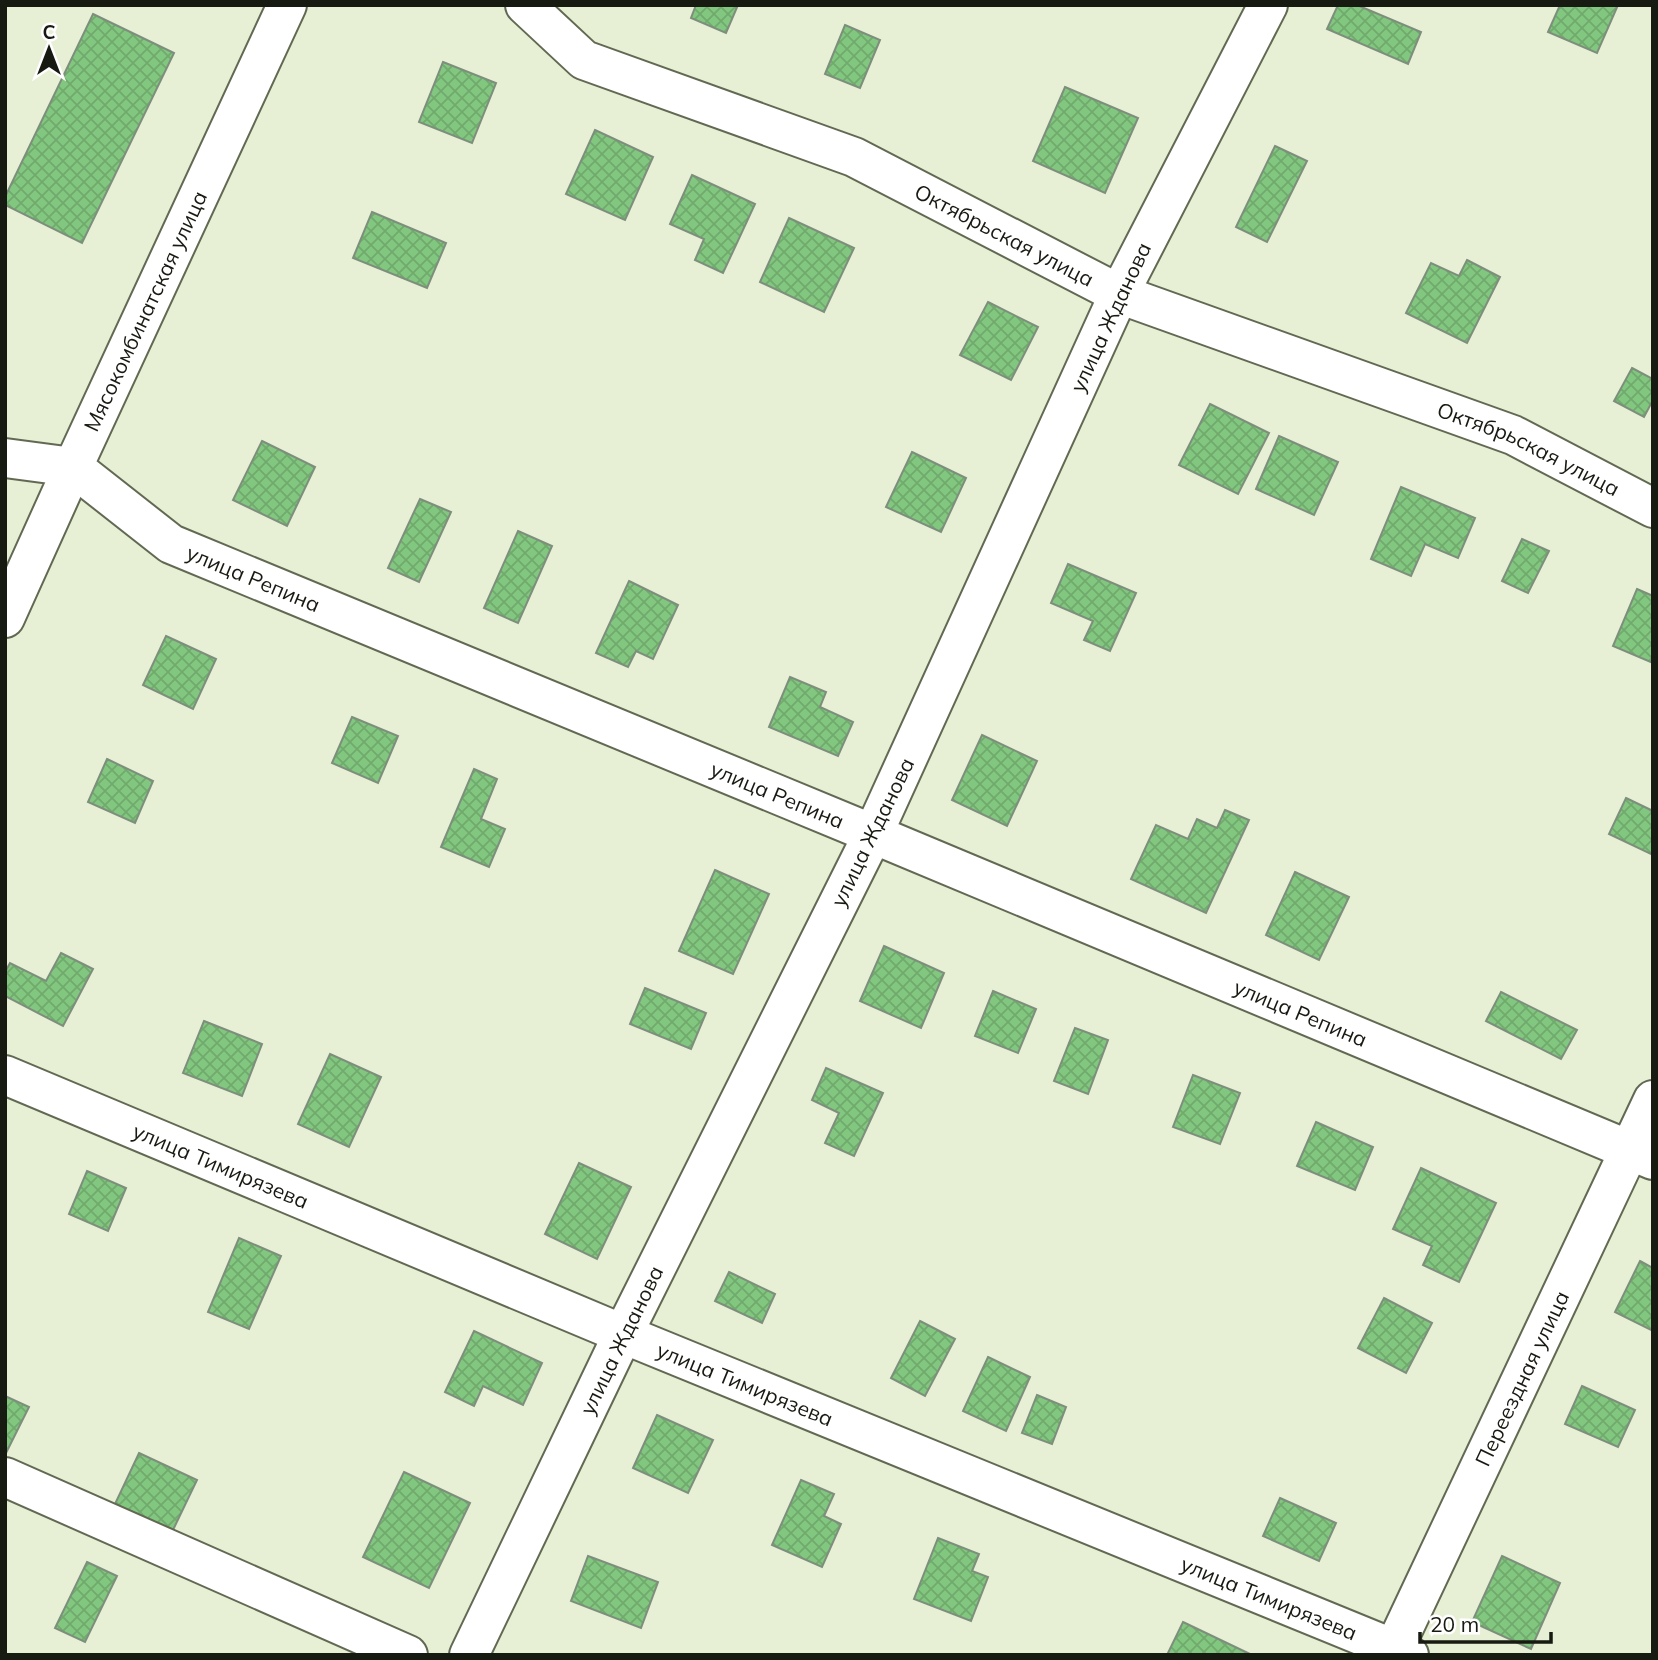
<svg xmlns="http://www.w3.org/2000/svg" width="1658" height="1660" font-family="Mulish,sans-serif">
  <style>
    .building { fill: url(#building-cross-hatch); stroke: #7d8f7c; stroke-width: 2 }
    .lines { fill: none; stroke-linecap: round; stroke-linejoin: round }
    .minor-casing { stroke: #626953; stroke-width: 42 }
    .tertiary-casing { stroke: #626953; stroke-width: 42 }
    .minor { stroke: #fff; stroke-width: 38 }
    .tertiary { stroke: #fff; stroke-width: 38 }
    .labels { text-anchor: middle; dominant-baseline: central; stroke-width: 6; stroke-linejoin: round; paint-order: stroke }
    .street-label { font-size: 21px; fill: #171a11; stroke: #fff }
  </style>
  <defs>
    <pattern id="building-cross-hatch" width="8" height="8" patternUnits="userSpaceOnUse" patternTransform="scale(1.75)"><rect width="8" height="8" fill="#82c77f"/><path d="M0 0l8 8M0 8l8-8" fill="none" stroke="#70aa6d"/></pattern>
  </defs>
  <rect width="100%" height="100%" fill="#e7efd5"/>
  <g class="building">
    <polygon points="696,5 738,5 726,33 691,18"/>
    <polygon points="1338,5 1357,5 1421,32 1408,64 1327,29"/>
    <polygon points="1560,5 1618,5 1597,53 1548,32"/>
    <polygon points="93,14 174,53 82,243 5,205 5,197"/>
    <polygon points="845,25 880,40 860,88 825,74"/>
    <polygon points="443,62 496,83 472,143 419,122"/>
    <polygon points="1065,87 1138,118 1105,193 1033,161"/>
    <polygon points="595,130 653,157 625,220 566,194"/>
    <polygon points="1275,146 1307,161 1267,242 1236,227"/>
    <polygon points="692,175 755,204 723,273 695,260 704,239 670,224"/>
    <polygon points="372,212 446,243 427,288 353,258"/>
    <polygon points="789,218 854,248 824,312 760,282"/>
    <polygon points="1467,260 1500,277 1467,343 1406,313 1431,263 1459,276"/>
    <polygon points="988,302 1038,327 1011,380 960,355"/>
    <polygon points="1632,368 1653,379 1653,400 1644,417 1614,401"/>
    <polygon points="1210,404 1269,433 1238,494 1179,465"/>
    <polygon points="1279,436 1338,462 1314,515 1256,489"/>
    <polygon points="262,441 315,467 287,526 233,500"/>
    <polygon points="912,452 966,478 941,532 886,507"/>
    <polygon points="1401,487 1475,518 1458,558 1425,544 1411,576 1371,559"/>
    <polygon points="420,499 451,512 419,582 388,568"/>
    <polygon points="518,531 552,546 518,623 484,608"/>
    <polygon points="1522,539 1549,551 1528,593 1502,581"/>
    <polygon points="1068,564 1136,593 1110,651 1084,640 1093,621 1051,603"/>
    <polygon points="629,581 678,605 653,659 636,651 628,667 596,653"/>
    <polygon points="1637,589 1653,596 1653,663 1613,646"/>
    <polygon points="166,636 216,659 193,709 143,685"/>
    <polygon points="790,677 826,692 820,707 853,722 838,756 769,727"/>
    <polygon points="352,717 398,736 378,783 332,763"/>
    <polygon points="982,735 1037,761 1007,826 952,800"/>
    <polygon points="107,759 153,781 135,823 88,802"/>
    <polygon points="474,769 497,779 481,819 505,829 489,867 441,847"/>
    <polygon points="1626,798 1653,811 1653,855 1609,834"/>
    <polygon points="1225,810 1249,820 1206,913 1131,879 1156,825 1188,839 1197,819 1217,828"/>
    <polygon points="715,870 769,894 733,974 679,951"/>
    <polygon points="1295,872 1349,897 1319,960 1266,935"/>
    <polygon points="884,946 944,973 921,1028 860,1001"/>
    <polygon points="61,953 93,969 63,1026 5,996 5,972 10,963 46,981"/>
    <polygon points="645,988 706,1013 691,1049 630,1024"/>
    <polygon points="993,991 1036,1009 1018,1053 975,1036"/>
    <polygon points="1501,992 1577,1030 1561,1059 1486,1021"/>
    <polygon points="204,1021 262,1044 242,1096 183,1073"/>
    <polygon points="1075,1028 1108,1040 1088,1094 1054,1081"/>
    <polygon points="330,1054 381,1077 349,1147 298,1124"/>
    <polygon points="826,1068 883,1093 854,1156 825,1143 839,1113 812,1100"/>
    <polygon points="1193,1075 1240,1093 1220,1144 1173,1127"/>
    <polygon points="1316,1122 1373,1147 1355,1190 1297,1166"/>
    <polygon points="579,1163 631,1187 597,1259 545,1234"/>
    <polygon points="1421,1168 1496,1203 1459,1282 1423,1265 1432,1246 1393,1229"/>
    <polygon points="87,1171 126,1188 108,1231 69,1214"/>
    <polygon points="239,1238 281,1256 249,1329 208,1312"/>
    <polygon points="1640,1261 1653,1268 1653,1331 1615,1312"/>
    <polygon points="729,1272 775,1294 762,1323 715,1301"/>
    <polygon points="1384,1298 1432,1323 1406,1373 1358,1348"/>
    <polygon points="920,1321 955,1339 925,1396 891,1378"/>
    <polygon points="474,1331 542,1363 523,1405 483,1386 474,1406 445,1392"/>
    <polygon points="988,1357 1030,1377 1006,1431 963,1411"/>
    <polygon points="1582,1386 1635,1410 1618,1447 1565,1424"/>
    <polygon points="1037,1395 1066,1407 1052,1444 1022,1433"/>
    <polygon points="5,1396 29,1407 5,1455"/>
    <polygon points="657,1415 713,1440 688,1493 633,1468"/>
    <polygon points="139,1453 197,1480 173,1530 115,1504"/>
    <polygon points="404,1472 470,1503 429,1588 363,1557"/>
    <polygon points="801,1480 834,1494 824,1516 841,1524 822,1567 772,1545"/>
    <polygon points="1280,1498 1336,1523 1319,1561 1263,1536"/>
    <polygon points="938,1538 979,1554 972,1571 988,1577 971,1621 914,1599"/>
    <polygon points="588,1556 658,1582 641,1628 571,1601"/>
    <polygon points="1502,1556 1560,1583 1531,1649 1472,1622"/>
    <polygon points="87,1562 117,1576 85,1642 55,1628"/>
    <polygon points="1183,1622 1252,1655 1167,1655"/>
  </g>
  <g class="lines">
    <defs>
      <g id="minor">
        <path id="s1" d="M525,5L584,60L854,157L1119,294L1513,435L1653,508"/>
        <path id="s2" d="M1268,5L1119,294L873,834L1653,1160"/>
        <polyline points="5,458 73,467 5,618"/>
        <path id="s3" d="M5,1075L623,1334L1409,1655"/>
        <polyline points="5,1477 408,1655"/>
        <path id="s4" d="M1391,1655L1653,1100"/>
      </g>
      <g id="tertiary">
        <path id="s5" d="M287,5L73,467L171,544L873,834L623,1334L469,1655"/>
      </g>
    </defs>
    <use href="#minor" class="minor-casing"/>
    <use href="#tertiary" class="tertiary-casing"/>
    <use href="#minor" class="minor"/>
    <use href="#tertiary" class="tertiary"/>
  </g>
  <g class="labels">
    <g class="street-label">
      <text stroke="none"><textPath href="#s1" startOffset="537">Октябрьская улица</textPath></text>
      <text transform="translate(145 311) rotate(-65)">Мясокомбинатская улица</text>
      <text transform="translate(1110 317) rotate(-65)">улица Жданова</text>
      <text stroke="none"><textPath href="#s1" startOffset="1104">Октябрьская улица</textPath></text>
      <text stroke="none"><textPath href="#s5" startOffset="723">улица Репина</textPath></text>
      <text stroke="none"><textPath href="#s5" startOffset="1290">улица Репина</textPath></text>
      <text transform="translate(872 832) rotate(-64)">улица Жданова</text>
      <text stroke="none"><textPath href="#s2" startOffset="1382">улица Репина</textPath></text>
      <text stroke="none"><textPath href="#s3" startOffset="234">улица Тимирязева</textPath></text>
      <text transform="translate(621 1340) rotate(-64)">улица Жданова</text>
      <text stroke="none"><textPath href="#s4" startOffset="306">Переездная улица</textPath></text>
      <text stroke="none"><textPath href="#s3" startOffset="802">улица Тимирязева</textPath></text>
      <text stroke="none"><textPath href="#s3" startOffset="1368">улица Тимирязева</textPath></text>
    </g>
  </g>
  <rect width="1658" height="1660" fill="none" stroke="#171a11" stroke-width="14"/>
  <g transform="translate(49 49)" stroke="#ffffff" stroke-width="5" paint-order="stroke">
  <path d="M0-5L12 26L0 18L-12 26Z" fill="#171a11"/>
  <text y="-10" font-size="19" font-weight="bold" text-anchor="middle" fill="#171a11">С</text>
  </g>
  <path d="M1420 1632v10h131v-10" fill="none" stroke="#171a11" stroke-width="3.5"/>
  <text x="1430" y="1632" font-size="21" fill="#171a11" stroke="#ffffff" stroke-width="5" paint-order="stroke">20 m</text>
</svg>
